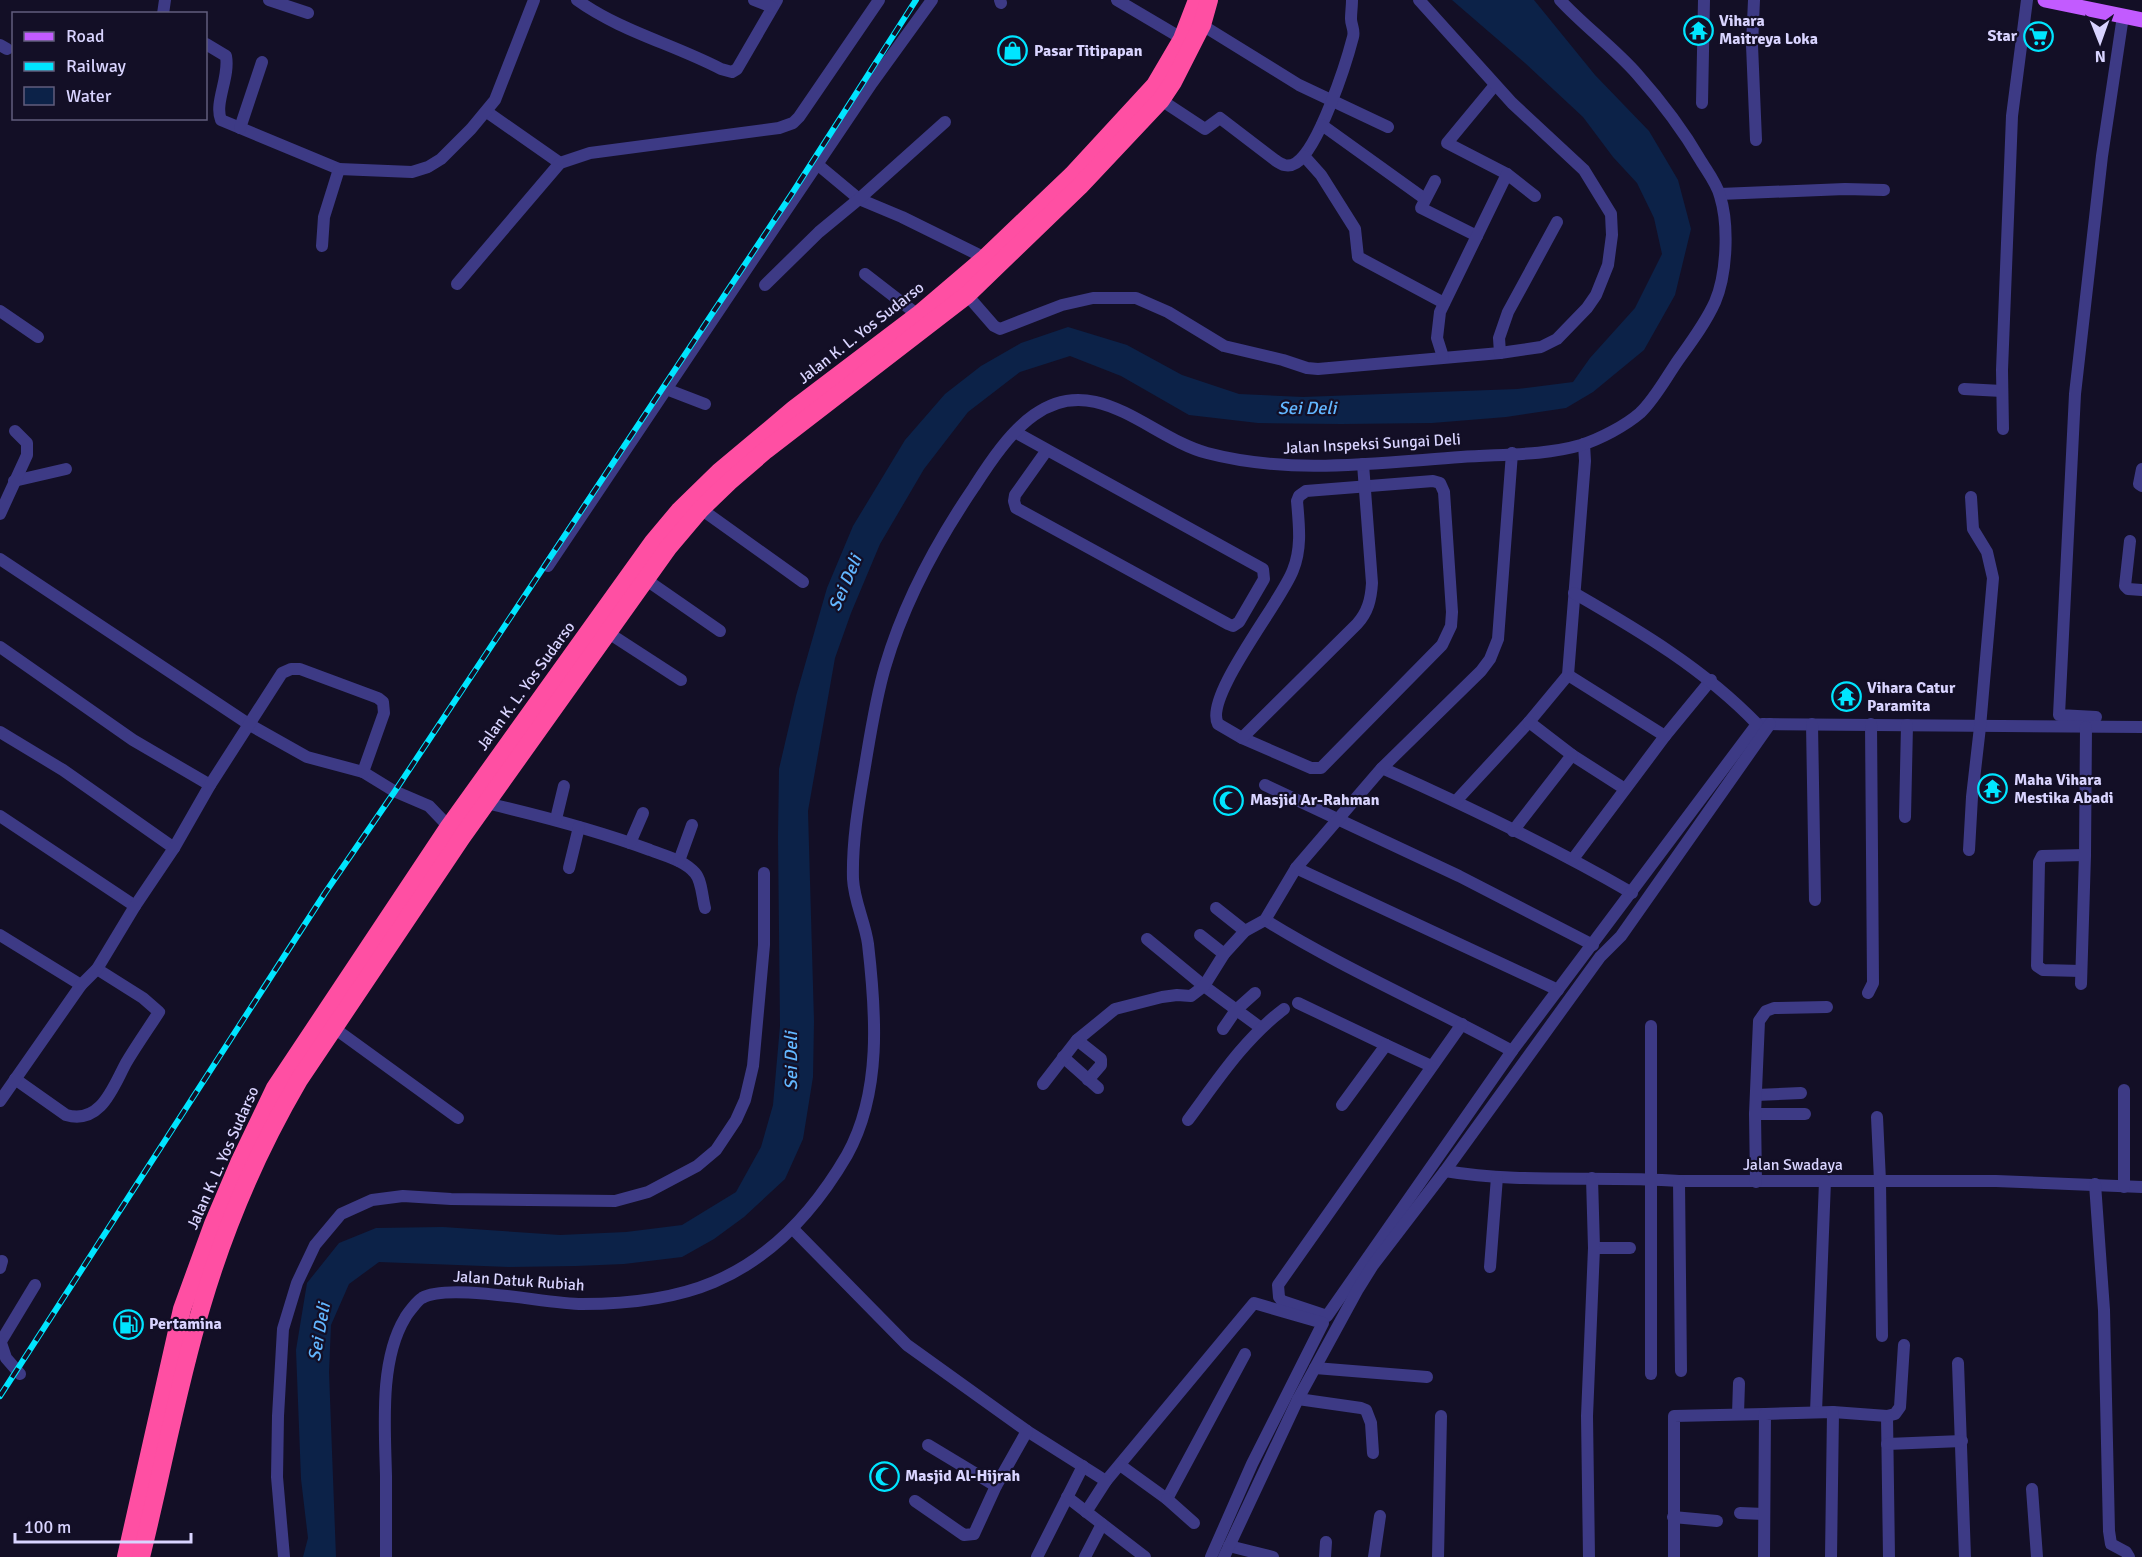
<svg xmlns="http://www.w3.org/2000/svg" width="2142" height="1557" font-family="Signika,sans-serif">
  <style>
    .water { fill: #0c2248 }
    .lines { fill: none; stroke-linecap: round; stroke-linejoin: round }
    .minor { stroke: #3d3a85; stroke-width: 12 }
    .major { stroke: #c25bff; stroke-width: 15 }
    .highway { stroke: #ff4fa3; stroke-width: 18 }
    .rail-casing { stroke: #00e5ff; stroke-width: 6 }
    .rail { stroke: #130f26; stroke-width: 4; stroke-dasharray: 11; stroke-linecap: butt }
    .labels { text-anchor: middle; dominant-baseline: central; stroke-width: 4.5; stroke-linejoin: round; paint-order: stroke }
    .poi-label { font-size: 16px; font-weight: bold; fill: #d9d4ff; stroke: #130f26; text-anchor: start }
    .street-label { font-size: 16px; fill: #d9d4ff; stroke: #130f26 }
    .water-label { font-size: 18px; font-style: italic; fill: #62b6ff; stroke: #130f26 }
  </style>
  <rect width="100%" height="100%" fill="#130f26"/>
  <polygon class="water" points="1452,0 1534,0 1595,75 1649,131 1678,180 1691,229 1675,295 1644,350 1593,392 1566,408 1506,417 1432,423 1341,424 1258,423 1189,415 1121,376 1070,356 1020,372 968,412 924,469 880,544 851,613 835,658 808,811 814,1021 813,1077 803,1139 785,1179 744,1217 714,1239 682,1257 624,1264 576,1266 509,1267 379,1262 349,1284 331,1325 329,1372 336,1557 303,1557 308,1538 301,1479 296,1350 307,1283 339,1243 376,1228 443,1227 560,1235 626,1232 682,1225 736,1192 761,1147 773,1105 780,1026 778,837 779,769 796,696 827,588 853,526 905,440 945,394 981,366 1021,343 1068,327 1127,345 1182,375 1239,394 1303,397 1517,389 1573,382 1590,358 1635,308 1662,254 1654,218 1637,183 1613,157 1583,117 1525,63"/>
  <g class="lines">
    <g class="minor">
      <polyline points="269,0 308,13"/>
      <path d="M577,0C620,31 673,44 721,69L732,72L737,69L777,0"/>
      <polyline points="754,0 772,7"/>
      <polyline points="1000,0 1001,3"/>
      <polyline points="1117,0 1188,42"/>
      <polyline points="1754,0 1752,45 1756,140"/>
      <polyline points="163,14 165,0"/>
      <polyline points="1202,25 1299,85 1388,127"/>
      <path d="M206,44L226,56C230,77 214,103 221,120L339,169"/>
      <polyline points="0,45 7,49"/>
      <polyline points="1495,85 1447,143 1507,174"/>
      <path d="M1161,100L1205,129L1220,118L1275,160C1282,165 1288,168 1296,163C1319,148 1346,64 1353,37C1355,30 1351,25 1351,19C1351,13 1352,6 1352,0"/>
      <polyline points="1702,103 1704,0"/>
      <polyline points="487,112 560,163"/>
      <polyline points="1322,125 1425,199"/>
      <polyline points="240,128 262,62"/>
      <polyline points="1304,156 1321,175 1355,229 1358,257 1444,303"/>
      <polyline points="817,164 859,199 902,217 985,258"/>
      <polyline points="1435,181 1421,208 1477,236"/>
      <polyline points="1720,194 1845,189 1884,190"/>
      <polyline points="322,246 324,217 339,169 412,172 428,167 441,159 471,129 495,100 534,0"/>
      <polyline points="865,274 918,315"/>
      <polyline points="457,284 560,163 590,153 779,128 793,123 799,117 879,0"/>
      <polyline points="765,285 819,232 859,199 945,122"/>
      <polyline points="967,295 994,326 1000,329 1062,305 1093,298 1136,298 1168,312 1224,346 1283,360 1307,368 1318,369 1500,353 1541,347 1557,339 1587,308 1596,295 1608,265 1612,235 1611,214 1584,170 1512,103 1419,0"/>
      <polyline points="0,311 38,337"/>
      <polyline points="1500,353 1499,338 1508,312 1557,222"/>
      <polyline points="1443,357 1437,338 1440,312 1507,174 1535,196"/>
      <polyline points="666,389 705,404"/>
      <polyline points="1964,389 2002,391"/>
      <polyline points="2003,429 2002,370 2012,116 2027,0"/>
      <polyline points="1015,432 1263,569 1264,579 1239,622 1233,626 1228,624 1016,508 1014,501 1015,495 1047,450"/>
      <polyline points="2142,469 2139,484 2142,486"/>
      <polyline points="14,481 66,469"/>
      <path d="M1433,481L1440,483L1444,492L1452,612L1451,626L1442,645L1321,768H1311L1242,738L1218,724C1203,697 1282,601 1293,570C1302,548 1299,525 1297,501L1299,496L1306,491Z"/>
      <polyline points="701,509 803,582"/>
      <polyline points="0,514 27,455 27,443 15,431"/>
      <polyline points="2130,541 2125,586 2128,589 2142,590"/>
      <polyline points="0,559 250,725 307,757 363,772 394,791 429,806 453,831"/>
      <polyline points="548,566 754,258 872,83 932,0"/>
      <polyline points="645,579 720,631"/>
      <polyline points="607,632 681,680"/>
      <polyline points="0,647 133,740 210,785"/>
      <polyline points="1568,675 1665,736"/>
      <polyline points="2096,717 2059,715 2075,394 2102,156 2123,16"/>
      <polyline points="1762,724 2142,727"/>
      <polyline points="1812,724 1815,900"/>
      <polyline points="0,732 63,770 174,848"/>
      <path d="M1242,738L1357,624C1368,612 1371,599 1372,583L1363,464"/>
      <polyline points="1572,755 1625,789"/>
      <path d="M1382,768C1467,806 1551,846 1632,893"/>
      <polyline points="1265,785 1459,876 1593,945"/>
      <polyline points="1456,801 1529,722 1568,675 1585,461 1584,444"/>
      <path d="M486,803C542,816 596,830 650,850C665,856 684,860 695,873C702,881 702,897 705,908"/>
      <polyline points="0,816 135,906"/>
      <polyline points="1905,817 1907,725"/>
      <polyline points="556,819 564,786"/>
      <polyline points="1513,831 1572,755 1529,722"/>
      <polyline points="630,843 643,813"/>
      <polyline points="1969,850 1972,797 1980,727 1993,578 1987,552 1973,529 1971,497"/>
      <polyline points="1573,859 1665,736 1711,680"/>
      <polyline points="679,861 692,825"/>
      <polyline points="569,868 579,827"/>
      <polyline points="1296,868 1558,990"/>
      <polyline points="1216,908 1245,931"/>
      <path d="M1265,920C1344,969 1430,1006 1512,1051"/>
      <polyline points="0,935 81,985"/>
      <polyline points="1200,935 1224,954"/>
      <polyline points="1147,939 1204,986 1261,1028"/>
      <polyline points="2081,971 2043,970 2037,966 2039,862 2042,856 2085,855"/>
      <polyline points="2081,984 2085,855 2086,727"/>
      <polyline points="1868,993 1873,983 1871,724"/>
      <polyline points="1298,1003 1386,1045"/>
      <path d="M1462,1024L1278,1285L1279,1297L1282,1301L1327,1316L1512,1051L1757,724C1704,669 1640,631 1574,593"/>
      <polyline points="334,1028 458,1118"/>
      <polyline points="1223,1029 1236,1010 1255,993"/>
      <polyline points="1077,1040 1101,1059 1101,1065 1088,1080"/>
      <polyline points="1063,1057 1098,1088"/>
      <path d="M15,1079L66,1115C101,1125 113,1087 126,1063C136,1046 148,1029 159,1012L143,998L97,969"/>
      <polyline points="1043,1084 1077,1040 1115,1009 1162,997 1177,995 1191,996 1204,986 1224,954 1245,931 1265,920 1296,868 1382,768 1481,671 1490,659 1498,639 1512,453"/>
      <polyline points="1756,1095 1801,1093"/>
      <polyline points="0,1101 81,985 97,969 135,906 174,848 210,785 282,673 291,669 300,669 378,698 383,702 384,713 363,772"/>
      <polyline points="1342,1105 1386,1045 1431,1066"/>
      <polyline points="1755,1114 1805,1114"/>
      <polyline points="1877,1117 1880,1181 1882,1336"/>
      <path d="M1188,1120C1217,1081 1244,1039 1284,1009"/>
      <path d="M1445,1171C1522,1184 1601,1175 1679,1181H1996L2142,1187"/>
      <polyline points="1679,1181 1681,1371"/>
      <polyline points="1756,1182 1755,1114 1759,1021 1766,1011 1774,1008 1827,1007"/>
      <polyline points="2095,1184 2104,1310 2109,1531 2111,1544 2126,1552 2129,1557"/>
      <polyline points="2124,1187 2124,1090"/>
      <polyline points="793,1229 907,1345 1027,1431 1106,1481 1254,1303 1323,1323 1252,1464 1211,1557"/>
      <polyline points="1594,1248 1630,1248"/>
      <polyline points="1490,1267 1497,1177"/>
      <polyline points="0,1268 2,1261"/>
      <polyline points="0,1343 35,1285"/>
      <polyline points="1,1343 6,1358 20,1374"/>
      <polyline points="1958,1363 1965,1557"/>
      <polyline points="1315,1368 1427,1377"/>
      <polyline points="1651,1374 1651,1026"/>
      <polyline points="1298,1399 1361,1408 1366,1410 1371,1423 1373,1453"/>
      <polyline points="1816,1412 1825,1181"/>
      <polyline points="1738,1414 1739,1383"/>
      <polyline points="1887,1416 1889,1557"/>
      <polyline points="1887,1444 1962,1441"/>
      <polyline points="928,1445 996,1486"/>
      <polyline points="1120,1465 1167,1499 1245,1354"/>
      <polyline points="2032,1489 2037,1557"/>
      <polyline points="1067,1497 1145,1557"/>
      <polyline points="1167,1499 1194,1523"/>
      <polyline points="915,1501 964,1535 974,1534 996,1486 1027,1431"/>
      <polyline points="1086,1512 1106,1481"/>
      <polyline points="1740,1513 1764,1514"/>
      <polyline points="1673,1517 1717,1521"/>
      <polyline points="1229,1546 1273,1557"/>
      <polyline points="284,1557 277,1477 278,1416 283,1329 297,1283 315,1245 341,1214 372,1200 403,1196 451,1199 615,1201 648,1192 697,1166 716,1150 736,1120 745,1100 753,1066 764,945 764,873"/>
      <path d="M386,1557C386,1530 386,1503 386,1476C385,1428 379,1361 405,1318C407,1314 418,1300 422,1298C449,1282 547,1304 582,1304C624,1304 674,1299 714,1282C773,1257 815,1210 847,1155C882,1092 876,1013 868,944C865,922 854,901 853,879C852,844 858,807 864,772C870,737 875,701 885,667C904,602 936,543 974,487C990,462 1010,432 1034,415C1096,370 1150,438 1207,453C1290,475 1376,463 1461,457C1500,454 1543,456 1581,445C1600,439 1625,426 1640,413C1655,399 1667,376 1679,359C1692,341 1706,322 1715,302C1727,274 1729,225 1720,196C1717,184 1707,171 1701,161C1683,130 1661,101 1637,74C1613,47 1584,26 1560,0"/>
      <polyline points="1037,1557 1083,1466"/>
      <polyline points="1085,1557 1102,1524"/>
      <polyline points="1224,1557 1298,1399 1358,1289 1373,1265 1445,1171 1600,957 1621,936 1770,724"/>
      <polyline points="1325,1557 1326,1542"/>
      <polyline points="1374,1557 1380,1516"/>
      <polyline points="1438,1557 1441,1416"/>
      <polyline points="1589,1557 1587,1416 1594,1248 1592,1178"/>
      <polyline points="1674,1557 1674,1416 1765,1414"/>
      <polyline points="1764,1557 1765,1414 1833,1412 1887,1416 1895,1414 1900,1407 1904,1345"/>
      <polyline points="1831,1557 1833,1412"/>
    </g>
    <polyline class="major" points="2045,0 2142,20"/>
    <g class="highway">
      <polyline points="126,1557 182,1309 213,1224 239,1163 275,1088 448,828 653,542 679,511 719,472 794,409 918,315 985,258 1072,175 1155,85 1182,39 1197,0"/>
      <path d="M141,1557C162,1473 177,1388 202,1305C225,1227 258,1150 299,1080L462,837L668,548L701,509L729,482L766,450L967,295L1080,186L1161,100L1173,82L1202,25L1209,0"/>
    </g>
    <defs>
      <polyline id="rail" points="0,1396 325,893 395,791 793,192 916,0"/>
    </defs>
    <use href="#rail" class="rail-casing"/>
    <use href="#rail" class="rail"/>
  </g>
  <defs>
    <symbol id="temple-ring" viewBox="-11 -11 22 22"><circle r="9.5" fill="#130f26" stroke="#00e5ff" stroke-width="1.5"/><path d="M0-6L5-2H3V0L6.5 2.5H4V6H1.5V3h-3V6H-4V2.5H-6.5L-3 0V-2H-5Z" fill="#00e5ff"/></symbol>
    <symbol id="supermarket-ring" viewBox="-11 -11 22 22"><circle r="9.5" fill="#130f26" stroke="#00e5ff" stroke-width="1.5"/><path d="M-6-5.5h2.5l.6 2H6L4.5 2H-2.5L-4.4-4H-6ZM-1.5 3.2a1.3 1.3 0 1 0 .1 0ZM3 3.2a1.3 1.3 0 1 0 .1 0Z" fill="#00e5ff"/></symbol>
    <symbol id="shop-ring" viewBox="-11 -11 22 22"><circle r="9.5" fill="#130f26" stroke="#00e5ff" stroke-width="1.5"/><path d="M-5-2.5h2.3a2.7 3.5 0 0 1 5.4 0H5L5.5 6h-11ZM-1.5-2.5h3a1.5 2.3 0 0 0-3 0Z" fill="#00e5ff"/></symbol>
    <symbol id="mosque-ring" viewBox="-11 -11 22 22"><circle r="9.5" fill="#130f26" stroke="#00e5ff" stroke-width="1.5"/><path d="M3.5-4.9A6 6 0 1 0 3.5 4.9A5 5 0 1 1 3.5-4.9Z" fill="#00e5ff"/></symbol>
    <symbol id="fuel-ring" viewBox="-11 -11 22 22"><circle r="9.5" fill="#130f26" stroke="#00e5ff" stroke-width="1.5"/><path d="M-5.5-6h7V0h2V4h1.3V-2.5L3-4.5l.8-.8L6-3V5H2.5V1h-1V6h-7ZM-4.2-4.7v3.2H.2V-4.7Z" fill="#00e5ff"/></symbol>
  </defs>
  <g fill-rule="evenodd">
    <use href="#temple-ring" x="1682" y="14" width="33" height="33"/>
    <use href="#supermarket-ring" x="2022" y="20" width="33" height="33"/>
    <use href="#shop-ring" x="996" y="34" width="33" height="33"/>
    <use href="#temple-ring" x="1830" y="680" width="33" height="33"/>
    <use href="#temple-ring" x="1976" y="772" width="33" height="33"/>
    <use href="#mosque-ring" x="1212" y="784" width="33" height="33"/>
    <use href="#fuel-ring" x="112" y="1308" width="33" height="33"/>
    <use href="#mosque-ring" x="868" y="1460" width="33" height="33"/>
  </g>
  <g class="labels">
    <g class="poi-label">
      <text x="1719" y="21">Vihara<tspan x="1719" dy="18">Maitreya Loka</tspan></text>
      <text x="2017" y="36" text-anchor="end">Star</text>
      <text x="1034" y="51">Pasar Titipapan</text>
      <text x="1867" y="688">Vihara Catur<tspan x="1867" dy="18">Paramita</tspan></text>
      <text x="2014" y="780">Maha Vihara<tspan x="2014" dy="18">Mestika Abadi</tspan></text>
      <text x="1250" y="800">Masjid Ar-Rahman</text>
      <text x="149" y="1324">Pertamina</text>
      <text x="905" y="1476">Masjid Al-Hijrah</text>
    </g>
    <g class="street-label">
      <text transform="translate(861 333) rotate(-38)">Jalan K. L. Yos Sudarso</text>
      <text transform="translate(1372 444) rotate(-3)">Jalan Inspeksi Sungai Deli</text>
      <text transform="translate(526 686) rotate(-54)">Jalan K. L. Yos Sudarso</text>
      <text transform="translate(223 1158) rotate(-66)">Jalan K. L. Yos Sudarso</text>
      <text x="1793" y="1165">Jalan Swadaya</text>
      <text transform="translate(519 1281) rotate(4)">Jalan Datuk Rubiah</text>
    </g>
    <g class="water-label">
      <text x="1307" y="408">Sei Deli</text>
      <text transform="translate(845 583) rotate(-67)">Sei Deli</text>
      <text transform="translate(791 1061) rotate(-90)">Sei Deli</text>
      <text transform="translate(319 1332) rotate(-80)">Sei Deli</text>
    </g>
  </g>
  <rect x="12" y="12" width="195" height="108" fill="#130f26" stroke="#625e7d" stroke-width="1.5"/>
  <rect x="24" y="32" width="30" height="9" fill="#c25bff" stroke="#625e7d" stroke-width="1.5"/>
  <text x="66" y="42" font-size="18" fill="#d9d4ff">Road</text>
  <rect x="24" y="62" width="30" height="9" fill="#00e5ff" stroke="#625e7d" stroke-width="1.5"/>
  <text x="66" y="72" font-size="18" fill="#d9d4ff">Railway</text>
  <rect x="24" y="87" width="30" height="18" fill="#0c2248" stroke="#625e7d" stroke-width="1.5"/>
  <text x="66" y="102" font-size="18" fill="#d9d4ff">Water</text>
  <g transform="translate(2100 42) rotate(179)" stroke="#130f26" stroke-width="4.5" paint-order="stroke">
  <path d="M0-4.5L10 22L0 15L-10 22Z" fill="#d9d4ff"/>
  <text y="-9" font-size="16" font-weight="bold" text-anchor="middle" fill="#d9d4ff">N</text>
  </g>
  <path d="M15 1533v9h176v-9" fill="none" stroke="#d9d4ff" stroke-width="3"/>
  <text x="24" y="1533" font-size="18" fill="#d9d4ff" stroke="#130f26" stroke-width="4.5" paint-order="stroke">100 m</text>
</svg>
